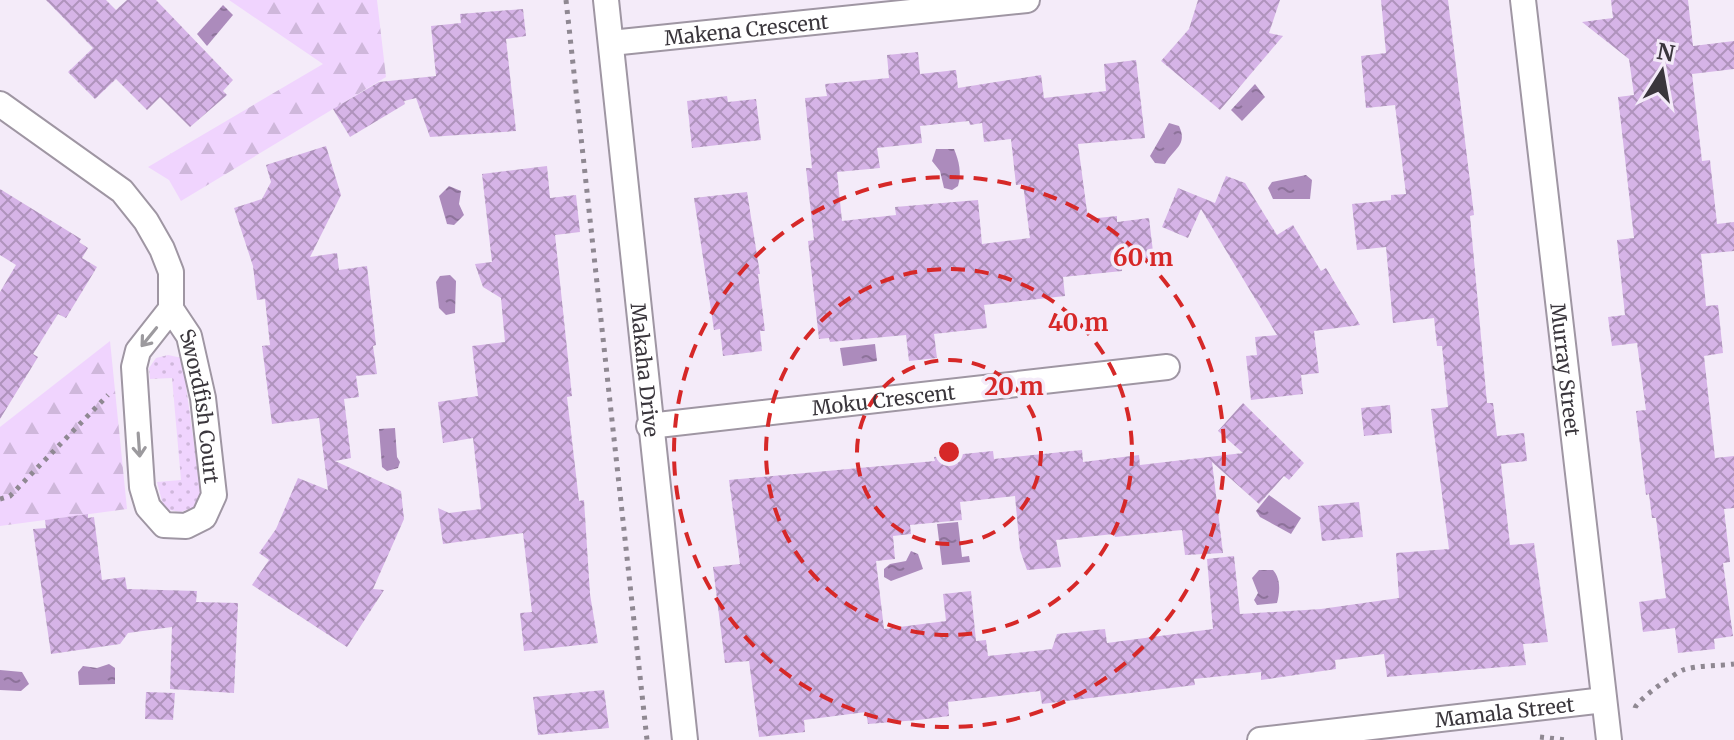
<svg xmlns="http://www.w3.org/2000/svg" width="1734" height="740" font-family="Merriweather,serif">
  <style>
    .forest { fill: url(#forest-firs) }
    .park { fill: url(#park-dots) }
    .water { fill: url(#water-ripples) }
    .building { fill: url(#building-cross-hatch); fill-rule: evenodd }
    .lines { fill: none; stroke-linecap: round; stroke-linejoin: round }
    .street-casing { stroke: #9f96a3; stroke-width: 28 }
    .path { stroke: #8f8892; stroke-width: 5; stroke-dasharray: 4 6; stroke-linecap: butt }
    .street { stroke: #fff; stroke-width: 24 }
    .oneway { stroke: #9c9a9e }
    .ring { fill: none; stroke: #d62828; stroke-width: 4; stroke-dasharray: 14 10 }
    .labels { text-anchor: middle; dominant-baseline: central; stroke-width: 7; stroke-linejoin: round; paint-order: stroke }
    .street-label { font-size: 20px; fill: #3a363c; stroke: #f4ebf9 }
    .centre { fill: #d62828; stroke: #f4ebf9; stroke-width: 4 }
    .ring-label { font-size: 24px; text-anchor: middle; font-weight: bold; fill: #d62828; stroke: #f4ebf9; stroke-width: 7; stroke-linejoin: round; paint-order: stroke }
  </style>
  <defs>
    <pattern id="forest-firs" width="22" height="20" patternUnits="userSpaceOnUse" patternTransform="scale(2)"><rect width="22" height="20" fill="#f0d4fe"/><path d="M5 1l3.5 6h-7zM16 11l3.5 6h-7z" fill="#cfb7db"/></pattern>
    <pattern id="park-dots" width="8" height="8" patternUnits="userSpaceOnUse" patternTransform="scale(2)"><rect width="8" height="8" fill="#f0d4fe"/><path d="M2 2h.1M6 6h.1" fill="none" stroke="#cfb7db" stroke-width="1.8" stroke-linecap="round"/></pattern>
    <pattern id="water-ripples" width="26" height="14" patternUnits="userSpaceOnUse" patternTransform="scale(2)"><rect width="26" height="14" fill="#ac8bbc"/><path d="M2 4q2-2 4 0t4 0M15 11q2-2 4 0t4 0" fill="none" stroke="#8d729a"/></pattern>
    <pattern id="building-cross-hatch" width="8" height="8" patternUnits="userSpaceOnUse" patternTransform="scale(2)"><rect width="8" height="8" fill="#d6b4e7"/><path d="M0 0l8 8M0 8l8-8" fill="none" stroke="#af93bc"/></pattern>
  </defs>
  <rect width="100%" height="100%" fill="#f4ebf9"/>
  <g class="forest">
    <polygon points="229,0 377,0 386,77 181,201 169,180 148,167 323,64"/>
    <polygon points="110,341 127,509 0,526 0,427"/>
  </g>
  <polygon class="park" points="168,355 182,358 201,493 194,507 181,512 164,509 157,482 181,480 172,378 150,379 149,368 156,358"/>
  <g class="water">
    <polygon points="223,5 233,15 207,46 197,34"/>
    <polygon points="1255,84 1265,97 1242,121 1231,110"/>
    <path d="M1169,123L1179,126C1188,145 1174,148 1165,164L1155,163L1150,156Z"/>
    <path d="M936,149H954C959,161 962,173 958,186L952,190L944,188L940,171L932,161Z"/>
    <polygon points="1306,175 1312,180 1310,199 1273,199 1268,188 1272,182"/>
    <polygon points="449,186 461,191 459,204 464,215 454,225 447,224 439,196"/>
    <polygon points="450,275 456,281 455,313 446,315 439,308 436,282 440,276"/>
    <polygon points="875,344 877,361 843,366 840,348"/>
    <polygon points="395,428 397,457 400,462 398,468 387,471 382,467 379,429"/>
    <polygon points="1269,495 1301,518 1291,534 1260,517 1256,511"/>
    <polygon points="958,522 962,557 969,556 970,562 942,565 937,524"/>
    <polygon points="911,551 918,554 923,569 891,581 884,577 884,569 890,564 906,561"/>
    <path d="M1259,570H1273C1281,579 1280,592 1277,603L1257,605L1254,600L1258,593L1252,578Z"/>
    <polygon points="109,664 115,668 115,684 79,685 78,672 83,666 97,668"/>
    <polygon points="0,670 22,672 29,684 21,691 0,690"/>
  </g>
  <g class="building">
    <polygon points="46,0 106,0 116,10 127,0 156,0 233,80 223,91 227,95 190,127 160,97 147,110 116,79 95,99 68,72 93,48"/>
    <polygon points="1198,0 1280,0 1269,33 1283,36 1220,110 1161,61 1189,29"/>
    <polygon points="1381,0 1448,0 1474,215 1470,216 1487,403 1493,403 1497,436 1524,433 1527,461 1501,464 1510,545 1534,543 1548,642 1523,644 1526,665 1387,677 1384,654 1335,660 1336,669 1261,680 1261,672 1194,679 1195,685 1042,704 1040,691 948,702 949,716 918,720 868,724 866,712 804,720 805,732 759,737 749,661 725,663 713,567 740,564 729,480 935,461 934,457 993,451 994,459 1082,450 1083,462 1139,455 1140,465 1243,453 1218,431 1243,403 1304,463 1289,480 1284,476 1259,504 1212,462 1223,553 1185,555 1182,530 1115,537 1114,534 1056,540 1061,567 1027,570 1020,550 1015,496 960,502 962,520 910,525 911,534 893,536 895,559 876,561 884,629 946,621 943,594 971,591 976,641 986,640 988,656 1052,649 1057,634 1105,629 1107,643 1213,629 1207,559 1234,556 1240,614 1321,609 1399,598 1396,553 1449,549 1431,409 1448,407 1442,346 1437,346 1434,318 1393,323 1386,247 1357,250 1352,204 1391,200 1391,195 1406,194 1395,105 1366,108 1361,56 1386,53"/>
    <polygon points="1611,0 1688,0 1693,46 1734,41 1734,69 1692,74 1702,161 1710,160 1717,224 1734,222 1734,251 1701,254 1706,306 1718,305 1723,353 1704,356 1715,458 1734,456 1734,508 1724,509 1730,562 1723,563 1733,636 1714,639 1715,649 1678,653 1675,628 1643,632 1639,602 1666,598 1656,518 1652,518 1649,494 1646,495 1636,411 1646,410 1637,343 1612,346 1608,317 1625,315 1617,240 1634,238 1618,97 1634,95 1629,59 1582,22 1613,18"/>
    <polygon points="523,9 526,36 506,39 516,131 430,137 416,98 404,101 405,104 350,137 333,109 379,82 436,76 431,26 461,23 460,14"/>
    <path d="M918,52L920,74L956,70L958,88L1041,75L1044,98L1106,91L1104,64L1136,60L1145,138L1078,144L1088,219L1117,216V222L1149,218L1154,260L1121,264L1122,271L1063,277L1065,296L984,305L987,328L934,334L937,358L909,361L906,335L830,342L829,338L819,339L808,241L814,240L806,168H812L805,98L827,96L825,84L889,78L887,55ZM969,121L970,125L982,123L984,142L1011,139L1016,185L1023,184L1030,238L982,244L978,200L895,207L896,215L842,221L837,172L880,168L877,148L922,143L920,126Z"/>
    <polygon points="727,96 728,102 756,99 761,140 692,148 687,101"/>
    <polygon points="326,146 341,195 310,257 337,253 339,270 367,266 376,345 373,346 377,374 356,376 359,397 344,399 351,458 335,461 401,491 404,519 373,589 384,590 347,647 252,585 269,560 259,553 276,529 298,478 328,490 319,418 272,424 262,346 270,345 265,299 257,300 253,266 234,208 262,199 271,182 266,165"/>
    <polygon points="547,166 550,198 576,195 580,232 555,235 572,396 567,397 579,501 584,500 590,594 598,643 524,651 520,613 532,612 523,533 443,544 438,508 449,513 481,509 473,438 443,443 438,402 478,396 472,346 505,342 501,298 483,287 475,264 492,262 482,174"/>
    <polygon points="1226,176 1245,183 1277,235 1293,225 1321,271 1326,268 1360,325 1314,331 1319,373 1301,375 1303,394 1251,400 1246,356 1257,355 1255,337 1277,335 1201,209 1188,238 1162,227 1178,188 1215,203"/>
    <polygon points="0,189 81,239 79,242 88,248 82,258 97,267 66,318 58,314 33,354 38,357 0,419 0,292 16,265 0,255"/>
    <polygon points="747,192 760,274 758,274 765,331 760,331 762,351 723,356 720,329 714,330 694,198"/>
    <polygon points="1390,405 1392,433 1364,436 1361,408"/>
    <polygon points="1359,502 1363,537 1322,541 1318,506"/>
    <polygon points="88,514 88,518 94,517 102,580 125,577 127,589 197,591 196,602 238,603 234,693 170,689 172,627 128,633 120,644 51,654 33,529 46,528 45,520"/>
    <polygon points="604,690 609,728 538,735 533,697"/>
    <polygon points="146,692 175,693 173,720 145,719"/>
  </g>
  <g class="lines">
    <defs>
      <g id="street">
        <path id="s1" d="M606,0L685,740"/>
        <path id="s2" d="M1523,0L1609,740"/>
        <path id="s3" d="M611,43L1027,0"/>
        <path id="s4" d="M0,104L122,191L146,221L162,249L171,272V309L189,336L203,398L214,495L204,517L186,526L164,525L148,507L142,487L134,367L138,351L171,309"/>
        <path id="s5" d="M649,426L1167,367"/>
        <path id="s6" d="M1260,740L1604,700"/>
      </g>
    </defs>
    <use href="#street" class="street-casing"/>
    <g class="path">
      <polyline points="566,0 647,740"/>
      <polyline points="0,499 10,496 108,395"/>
      <path d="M1635,708C1637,700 1675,673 1683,670C1698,665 1719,666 1734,664"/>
      <polyline points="1540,737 1566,740"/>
    </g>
    <use href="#street" class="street"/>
  </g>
  <defs><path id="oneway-shaft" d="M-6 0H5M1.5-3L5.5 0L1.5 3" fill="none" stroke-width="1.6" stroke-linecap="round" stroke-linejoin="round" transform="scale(2)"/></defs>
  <g class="oneway">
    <use href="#oneway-shaft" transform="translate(149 337) rotate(129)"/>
    <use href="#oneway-shaft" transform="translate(139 445) rotate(86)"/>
  </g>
  <g class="ring">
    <circle cx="949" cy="452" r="92"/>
    <circle cx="949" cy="452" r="183"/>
    <circle cx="949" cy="452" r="275"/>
  </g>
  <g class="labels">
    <g class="street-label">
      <text stroke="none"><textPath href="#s3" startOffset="136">Makena Crescent</textPath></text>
      <text stroke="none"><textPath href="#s1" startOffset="372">Makaha Drive</textPath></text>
      <text stroke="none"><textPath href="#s2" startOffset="372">Murray Street</textPath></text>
      <text stroke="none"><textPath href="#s5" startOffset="236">Moku Crescent</textPath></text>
      <text stroke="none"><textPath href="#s4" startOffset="386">Swordfish Court</textPath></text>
      <text stroke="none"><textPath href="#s6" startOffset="246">Mamala Street</textPath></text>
    </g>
  </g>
  <circle cx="949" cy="452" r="12" class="centre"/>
  <g class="ring-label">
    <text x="1143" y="266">60 m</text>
    <text x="1078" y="331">40 m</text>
    <text x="1014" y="395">20 m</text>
  </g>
  <g transform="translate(1662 72) rotate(11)" stroke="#f4ebf9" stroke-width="6" paint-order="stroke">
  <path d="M0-6L14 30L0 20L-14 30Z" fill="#3a363c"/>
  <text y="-12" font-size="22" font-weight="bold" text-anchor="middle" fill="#3a363c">N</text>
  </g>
</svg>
